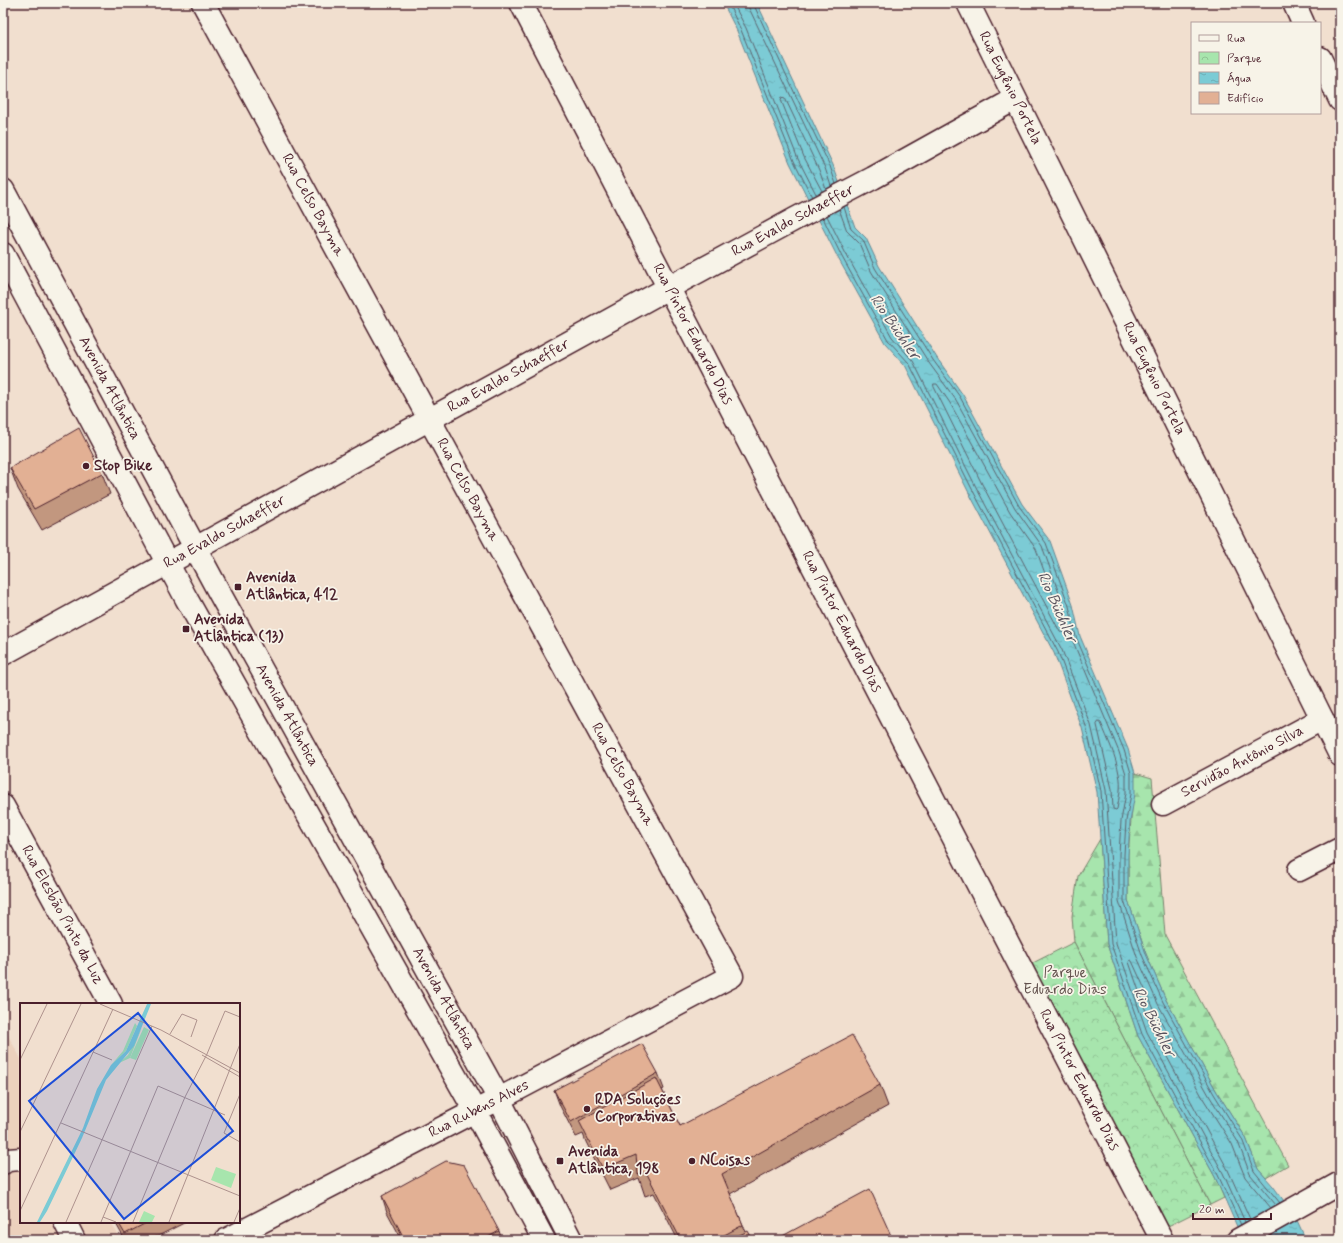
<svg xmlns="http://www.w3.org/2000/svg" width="1343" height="1243" font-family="Mynerve,sans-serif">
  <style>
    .built { fill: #ecd1bd }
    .forest { fill: url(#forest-firs); stroke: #78826c }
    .park { fill: url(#park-crowns); stroke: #78826c }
    .water { fill: url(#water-ripples); stroke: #678691 }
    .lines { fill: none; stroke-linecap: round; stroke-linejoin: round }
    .shore { stroke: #5e646f; stroke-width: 1 }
    .minor-casing { stroke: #4a1f2b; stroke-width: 25 }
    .major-casing { stroke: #4a1f2b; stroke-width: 25 }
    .minor { stroke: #f7f3e8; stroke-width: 22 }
    .major { stroke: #f7f3e8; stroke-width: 22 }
    .wall { fill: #c2977f; stroke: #4a1f2b }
    .building { fill: #e2b094; stroke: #4a1f2b }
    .poi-dot { fill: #4a1f2b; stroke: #f7f3e8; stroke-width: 1.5 }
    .labels { text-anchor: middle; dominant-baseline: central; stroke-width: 3.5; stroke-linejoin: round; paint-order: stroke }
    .street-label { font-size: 15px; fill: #4a1f2b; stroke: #f7f3e8 }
    .poi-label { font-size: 15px; font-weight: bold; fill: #4a1f2b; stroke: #f7f3e8; text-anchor: start }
    .park-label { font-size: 15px; fill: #61504c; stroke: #f7f3e8 }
    .water-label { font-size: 16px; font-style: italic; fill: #59535e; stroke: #f7f3e8 }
    .inset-road { fill: none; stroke: #ae928d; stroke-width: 1 }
    .view { fill: #1d4ed8; fill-opacity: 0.15; stroke: #1d4ed8; stroke-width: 2 }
    .inset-edge { fill: none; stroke: #4a1f2b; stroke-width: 2 }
  </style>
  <defs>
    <pattern id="forest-firs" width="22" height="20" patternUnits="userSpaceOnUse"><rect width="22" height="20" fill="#a7e5ad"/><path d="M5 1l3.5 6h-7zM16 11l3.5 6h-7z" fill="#91c495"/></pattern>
    <pattern id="park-crowns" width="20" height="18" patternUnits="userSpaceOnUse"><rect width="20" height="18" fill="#a7e5ad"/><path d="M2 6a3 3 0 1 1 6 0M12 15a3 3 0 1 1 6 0" fill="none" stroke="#91c495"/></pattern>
    <pattern id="water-ripples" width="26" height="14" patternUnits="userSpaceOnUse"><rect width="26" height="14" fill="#7bcbd5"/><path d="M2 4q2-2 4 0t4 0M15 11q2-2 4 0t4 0" fill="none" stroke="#6caeb7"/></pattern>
  </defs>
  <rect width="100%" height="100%" fill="#f1dfcf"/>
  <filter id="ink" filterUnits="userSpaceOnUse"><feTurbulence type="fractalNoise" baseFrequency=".025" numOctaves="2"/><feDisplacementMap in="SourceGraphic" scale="8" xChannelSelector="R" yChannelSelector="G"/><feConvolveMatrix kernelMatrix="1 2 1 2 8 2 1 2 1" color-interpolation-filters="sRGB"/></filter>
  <g filter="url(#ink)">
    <polygon class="built" points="3,1026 21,1059 21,1222 111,1222 121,1240 3,1240"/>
    <g class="forest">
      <polygon points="1135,773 1152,778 1159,859 1165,935 1288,1165 1266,1178 1258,1169 1246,1138 1217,1092 1166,1000 1146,954 1128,900 1128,855"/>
      <polygon points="1100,839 1107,944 1138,1036 1215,1177 1224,1198 1210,1205 1074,942 1072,916 1078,876"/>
    </g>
    <polygon class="park" points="1074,942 1210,1205 1166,1227 1027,966"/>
    <polygon class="water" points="723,3 757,3 833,165 855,227 866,238 879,266 937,358 963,395 1022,504 1050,541 1073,605 1080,636 1128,749 1135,773 1135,794 1130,822 1128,855 1128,900 1146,954 1166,1000 1217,1092 1246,1138 1258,1169 1273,1186 1295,1216 1306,1240 1243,1240 1215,1177 1138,1036 1107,944 1097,792 1082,728 1054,653 968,491 905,365 885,343 838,258 790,163 737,31"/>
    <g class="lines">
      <g class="shore">
        <polyline points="728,3 741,30 794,161 812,197"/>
        <polyline points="733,3 746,28 798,159 816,194"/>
        <polyline points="748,3 749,8 825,168 831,186"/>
        <polyline points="753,3 796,96 830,166 836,184"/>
        <polyline points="822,191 804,157 781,100 782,97 785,98 819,170 826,189"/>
        <polyline points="844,207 851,229 863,240 875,268 933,360 960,397 1019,506 1046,543 1069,606 1076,637 1124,750 1131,773 1131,794 1126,821 1124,855 1124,901 1142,955 1163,1002 1214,1094 1242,1139 1254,1171 1280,1203"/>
        <polyline points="839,209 847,231 859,243 871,271 929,363 956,400 1015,508 1042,546 1064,607 1072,639 1119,752 1126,774 1126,793 1121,821 1119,854 1119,901 1137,957 1158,1004 1210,1097 1238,1142 1250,1174 1276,1205"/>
        <polyline points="827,216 846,254 892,337 913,361 976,487 1062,650 1091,725 1106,790 1116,943 1147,1032 1223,1173 1245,1222"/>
        <polyline points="823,218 842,257 888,340 909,363 972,489 1058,652 1086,726 1101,791 1111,944 1142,1034 1218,1175 1241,1225"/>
        <polygon points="881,301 884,302 908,340 907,342 904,342 897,334 880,304"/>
        <polygon points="934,384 937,384 950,403 1010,512 1036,549 1058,609 1064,631 1063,633 1060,632 982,484 934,387"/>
        <path d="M1099,722L1101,723C1108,740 1116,756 1119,774C1122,785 1119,798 1117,809L1116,810L1113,809L1112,789L1097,725Z"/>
        <polyline points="1250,1219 1228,1170 1152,1029 1129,962 1130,960 1132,961 1153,1007 1204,1100 1232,1144 1245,1177 1271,1208"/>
      </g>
      <defs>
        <g id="minor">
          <path id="s1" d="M203,3L732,976L499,1099L475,1111L226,1240"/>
          <path id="s2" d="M521,3L1162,1240"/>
          <path id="s3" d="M968,3L1340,755"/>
          <polyline points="1294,3 1303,23"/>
          <polyline points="1320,58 1340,100"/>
          <path id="s4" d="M3,654L668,288L795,219L873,178L1015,99"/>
          <path id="s5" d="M1163,804L1322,719"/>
          <path id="s6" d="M3,806L111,1004"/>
          <polyline points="1299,870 1340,849"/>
          <polyline points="3,1163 8,1160 21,1159"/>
          <polyline points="65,1222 74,1240"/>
        </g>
        <g id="major">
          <path id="s7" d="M3,190L220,594L499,1099L571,1240"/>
          <polyline points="3,254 186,598 475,1111 544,1240"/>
          <polyline points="1238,1240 1340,1183"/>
        </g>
      </defs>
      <use href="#minor" class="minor-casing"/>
      <use href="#major" class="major-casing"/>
      <use href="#minor" class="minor"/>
      <use href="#major" class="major"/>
    </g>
    <g class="wall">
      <polygon points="10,468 102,473 110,494 42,530 18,489"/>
      <polygon points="658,1073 664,1089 662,1090 680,1126 880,1085 888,1106 730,1194 746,1232 753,1240 678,1240 654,1193 645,1196 639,1178 610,1190 586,1142 583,1134 576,1137 560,1106 554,1090"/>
      <polygon points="382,1196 499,1231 502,1240 402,1240 387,1212"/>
      <polygon points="115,1222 186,1222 150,1240 125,1240"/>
    </g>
    <g class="building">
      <polygon points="79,428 102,473 34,509 10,468"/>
      <polygon points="852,1035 880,1085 722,1174 743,1225 715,1240 681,1240 646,1172 638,1175 636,1155 603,1169 579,1121 656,1078 680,1126"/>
      <polygon points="642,1044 658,1073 571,1122 554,1090"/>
      <polygon points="446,1161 464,1165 499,1231 483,1240 405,1240 382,1196"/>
      <polygon points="870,1189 893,1240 775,1240"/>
      <polygon points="118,1222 148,1222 125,1234"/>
      <polygon points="748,1231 753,1240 729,1240"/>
    </g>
  </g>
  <g class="poi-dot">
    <circle cx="86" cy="466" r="4"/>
    <rect x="234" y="583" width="8" height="8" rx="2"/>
    <rect x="182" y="625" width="8" height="8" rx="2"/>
    <circle cx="587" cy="1109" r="4"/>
    <rect x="556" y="1157" width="8" height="8" rx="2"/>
    <circle cx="692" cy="1161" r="4"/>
  </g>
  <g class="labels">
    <g class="street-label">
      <text stroke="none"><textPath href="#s3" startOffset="95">Rua Eugênio Portela</textPath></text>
      <text stroke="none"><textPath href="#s1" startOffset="230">Rua Celso Bayma</textPath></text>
      <text stroke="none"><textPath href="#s4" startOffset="901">Rua Evaldo Schaeffer</textPath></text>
      <text stroke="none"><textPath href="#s2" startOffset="373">Rua Pintor Eduardo Dias</textPath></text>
      <text stroke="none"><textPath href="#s4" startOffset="577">Rua Evaldo Schaeffer</textPath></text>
      <text stroke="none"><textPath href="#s3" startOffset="419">Rua Eugênio Portela</textPath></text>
      <text stroke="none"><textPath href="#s7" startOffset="225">Avenida Atlântica</textPath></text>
      <text stroke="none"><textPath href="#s1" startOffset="554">Rua Celso Bayma</textPath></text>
      <text stroke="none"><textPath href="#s4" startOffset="253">Rua Evaldo Schaeffer</textPath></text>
      <text stroke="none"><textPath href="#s2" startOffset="697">Rua Pintor Eduardo Dias</textPath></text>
      <text stroke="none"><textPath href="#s7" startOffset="597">Avenida Atlântica</textPath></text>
      <text stroke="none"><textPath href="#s5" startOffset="90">Servidão Antônio Silva</textPath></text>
      <text stroke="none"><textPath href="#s1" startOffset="878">Rua Celso Bayma</textPath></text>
      <text stroke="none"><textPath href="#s6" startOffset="124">Rua Elesbão Pinto da Luz</textPath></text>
      <text stroke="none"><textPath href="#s7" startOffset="921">Avenida Atlântica</textPath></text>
      <text stroke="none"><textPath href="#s2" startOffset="1213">Rua Pintor Eduardo Dias</textPath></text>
      <text transform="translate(479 1109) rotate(-27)">Rua Rubens Alves</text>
    </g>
    <g class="poi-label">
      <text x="94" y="466">Stop Bike</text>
      <text x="246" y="578">Avenida<tspan x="246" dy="17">Atlântica, 412</tspan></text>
      <text x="194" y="620">Avenida<tspan x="194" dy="17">Atlântica (13)</tspan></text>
      <text x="595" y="1100">RDA Soluções<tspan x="595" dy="17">Corporativas</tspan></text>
      <text x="568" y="1152">Avenida<tspan x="568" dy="17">Atlântica, 198</tspan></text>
      <text x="700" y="1161">NCoisas</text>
    </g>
    <g class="park-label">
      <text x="1065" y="973">Parque<tspan x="1065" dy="17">Eduardo Dias</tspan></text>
    </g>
    <g class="water-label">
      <text transform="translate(895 327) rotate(55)">Rio Büchler</text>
      <text transform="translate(1057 607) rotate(66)">Rio Büchler</text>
      <text transform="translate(1154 1022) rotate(63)">Rio Büchler</text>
    </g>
  </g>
  <g transform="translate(20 1003)">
    <rect width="220" height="220" fill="#f1dfcf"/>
    <path d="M124,208L135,213L132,219H119Z" fill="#a7e5ad"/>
    <path d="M115,20L117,23L106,48L91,62L103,48ZM122,24L110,55L99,60L108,52Z" fill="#a7e5ad"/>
    <path d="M124,24L129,27L116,57L110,55Z" fill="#a7e5ad"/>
    <path d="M196,164L216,171L211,185L191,177Z" fill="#a7e5ad"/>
    <path d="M127,1H131L114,43L86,77L62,135L27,208L20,219H17L63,125L77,86L91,62L106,48Z" fill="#7bcbd5"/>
    <path class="inset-road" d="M80,1L141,27L220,70M150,31L162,11L177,17L171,34M73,49L92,57M187,51L205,8L220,14M182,52L220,74M0,57L27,1M220,91L204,130L220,139M41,120L220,193M0,129L61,1M0,208L93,6M83,214L96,219M46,219L132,23M81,219L138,83L205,112M113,219L165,94L187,51M149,219L220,41M214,219L220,205"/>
    <path class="view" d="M118,10L213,128L104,216L9,98Z"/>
    <rect width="220" height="220" class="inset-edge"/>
  </g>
  <rect width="1343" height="1243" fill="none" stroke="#f7f3e8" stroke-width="16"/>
  <rect x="8" y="8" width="1327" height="1227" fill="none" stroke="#4a1f2b" stroke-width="1.5" filter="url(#ink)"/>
  <rect x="1191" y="22" width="130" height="92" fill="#f7f3e8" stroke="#b29e9c"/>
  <rect x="1199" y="35" width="20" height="6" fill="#f7f3e8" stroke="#b29e9c"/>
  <text x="1227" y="42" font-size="12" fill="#4a1f2b">Rua</text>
  <rect x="1199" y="52" width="20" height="12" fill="url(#park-crowns)" stroke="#b29e9c"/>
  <text x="1227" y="62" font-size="12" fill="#4a1f2b">Parque</text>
  <rect x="1199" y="72" width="20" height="12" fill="url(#water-ripples)" stroke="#b29e9c"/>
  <text x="1227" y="82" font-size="12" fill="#4a1f2b">Água</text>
  <rect x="1199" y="92" width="20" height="12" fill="#e2b094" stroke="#b29e9c"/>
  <text x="1227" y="102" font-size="12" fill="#4a1f2b">Edifício</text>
  <path d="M1193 1213v6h78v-6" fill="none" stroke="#4a1f2b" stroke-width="2"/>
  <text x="1199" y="1213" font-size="12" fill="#4a1f2b" stroke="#f7f3e8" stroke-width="3" paint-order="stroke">20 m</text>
</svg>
